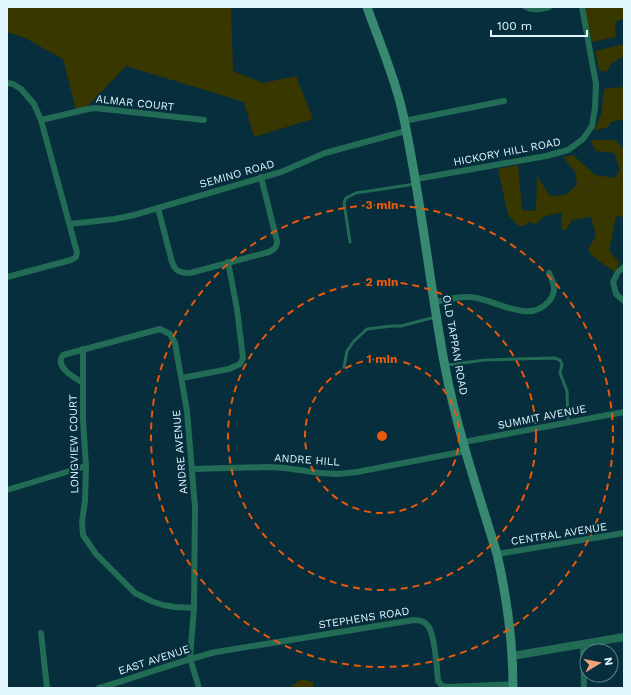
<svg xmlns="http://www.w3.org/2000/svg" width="631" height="695" font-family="'Work Sans',sans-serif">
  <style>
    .green { fill: #383700 }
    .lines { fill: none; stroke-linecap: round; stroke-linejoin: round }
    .service { stroke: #226b55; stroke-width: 3 }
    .minor { stroke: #226b55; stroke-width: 6 }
    .tertiary { stroke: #226b55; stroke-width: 8 }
    .secondary { stroke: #378a70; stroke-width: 9 }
    .ring { fill: none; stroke: #e8590c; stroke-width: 2; stroke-dasharray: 7 5 }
    .labels { text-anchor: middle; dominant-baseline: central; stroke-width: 4; stroke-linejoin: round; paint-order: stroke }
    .street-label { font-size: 11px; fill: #e1f5ff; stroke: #062e3d }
    .centre { fill: #e8590c; stroke: #062e3d; stroke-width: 2 }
    .ring-label { font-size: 12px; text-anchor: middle; font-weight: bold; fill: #e8590c; stroke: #062e3d; stroke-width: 4; stroke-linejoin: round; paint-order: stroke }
  </style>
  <rect width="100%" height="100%" fill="#062e3d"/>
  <g class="green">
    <polygon points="7,7 231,7 233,71 263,83 296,76 313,119 254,137 244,102 126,66 85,109 76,111 63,59 25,38 7,32"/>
    <polygon points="586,7 624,7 624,20 622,19 615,22 616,37 592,42 585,13"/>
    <polygon points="624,44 624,56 611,64 607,72 599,70 595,51"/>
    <polygon points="624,87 624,119 611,122 608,127 594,131 601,115 604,89"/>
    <polygon points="590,140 615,140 624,149 624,217 616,216 609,251 620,263 615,272 592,256 588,249 596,236 591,217 572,220 566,230 561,229 562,212 543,217 536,224 529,222 524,226 519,226 508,215 498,169 518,165 522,210 536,211 537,176 550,196 565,195 577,185 575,172 563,157 573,155 595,175 615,178 620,170 614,153 596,151"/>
    <polygon points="301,679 313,682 313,688 289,688"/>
  </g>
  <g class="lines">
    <g class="service">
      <polyline points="350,242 344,203 346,198 356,193 415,184"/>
      <polyline points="447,365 485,360 555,358 560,360 562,365 560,373 567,391 568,422"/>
      <polyline points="344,367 347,351 354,341 367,329 392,326 401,326 435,317"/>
    </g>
    <g class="minor">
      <path d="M526,7C534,11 541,9 549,7"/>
      <polyline points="7,83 13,84 21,89 27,96 34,104 41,120 75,245 77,252 76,257 71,260 7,277"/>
      <polyline points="41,120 88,109 95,108 204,120"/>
      <polyline points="404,121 504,101"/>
      <polyline points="416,179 546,156 568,150 583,139 592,126 595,108 596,84 582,7"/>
      <path d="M158,208L172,262C175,271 180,273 190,273L269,252C275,249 277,247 277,241L261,177"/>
      <polyline points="70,224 115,219 134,215 281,172 325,153 406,131"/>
      <polyline points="624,267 618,272 613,282 616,294 624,301"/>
      <path d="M435,302C449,299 463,295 477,298C499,302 531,324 549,301C557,292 554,283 549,273"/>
      <polyline points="83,349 83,420 86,466 85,501 82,522 83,535 96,554 135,593 151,601 163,605 175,607 194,608"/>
      <polyline points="182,378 229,369 240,364 243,358 237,309 228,262"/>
      <path d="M83,383C74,377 54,367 63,355L160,329L170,334L175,343L187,411L195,507L194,608L190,658L199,688"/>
      <polyline points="464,442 624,412"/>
      <polyline points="192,469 269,467 285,468 320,473 338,474 357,472 466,451"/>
      <polyline points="7,490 86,466"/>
      <polyline points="497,554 624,533"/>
      <polyline points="41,633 47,688"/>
      <polyline points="583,644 584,688"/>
      <path d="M99,688C138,677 176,662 216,652L414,620C420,620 425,621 428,626C435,634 437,669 438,681L442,686L449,687L513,684"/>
    </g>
    <polyline class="tertiary" points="512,656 624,637"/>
    <path class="secondary" d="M367,7C379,41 394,75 402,110C421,195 429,282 445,367C457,430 478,492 497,554C507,598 513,643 513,688"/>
  </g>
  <g class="ring">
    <circle cx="382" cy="436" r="77"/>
    <circle cx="382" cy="436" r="154"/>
    <circle cx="382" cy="436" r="231"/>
  </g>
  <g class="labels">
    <g class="street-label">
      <text transform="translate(135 103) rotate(6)">ALMAR COURT</text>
      <text transform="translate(507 152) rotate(-11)">HICKORY HILL ROAD</text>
      <text transform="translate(237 174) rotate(-16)">SEMINO ROAD</text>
      <text transform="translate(455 345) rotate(80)">OLD TAPPAN ROAD</text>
      <text transform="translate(542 417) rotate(-11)">SUMMIT AVENUE</text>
      <text transform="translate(74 444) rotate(-91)">LONGVIEW COURT</text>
      <text transform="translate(180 452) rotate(-95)">ANDRE AVENUE</text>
      <text transform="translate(307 460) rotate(4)">ANDRE HILL</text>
      <text transform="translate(559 534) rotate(-9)">CENTRAL AVENUE</text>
      <text transform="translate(364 618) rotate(-9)">STEPHENS ROAD</text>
      <text transform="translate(154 660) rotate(-18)">EAST AVENUE</text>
    </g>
  </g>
  <circle cx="382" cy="436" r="6" class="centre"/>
  <g class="ring-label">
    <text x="382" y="209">3 min</text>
    <text x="382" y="286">2 min</text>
    <text x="382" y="363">1 min</text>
  </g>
  <rect width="631" height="695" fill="none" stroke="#e1f5ff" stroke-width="16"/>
  <g transform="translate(599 663) rotate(80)"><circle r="19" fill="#062e3d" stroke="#5e7e8b"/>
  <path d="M0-3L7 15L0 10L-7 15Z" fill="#f0a279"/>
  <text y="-6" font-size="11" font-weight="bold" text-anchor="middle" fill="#e1f5ff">N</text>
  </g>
  <path d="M491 30v6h96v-6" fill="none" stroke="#e1f5ff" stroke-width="2"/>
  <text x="497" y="30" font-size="12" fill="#e1f5ff" stroke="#062e3d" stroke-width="3" paint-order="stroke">100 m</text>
</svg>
